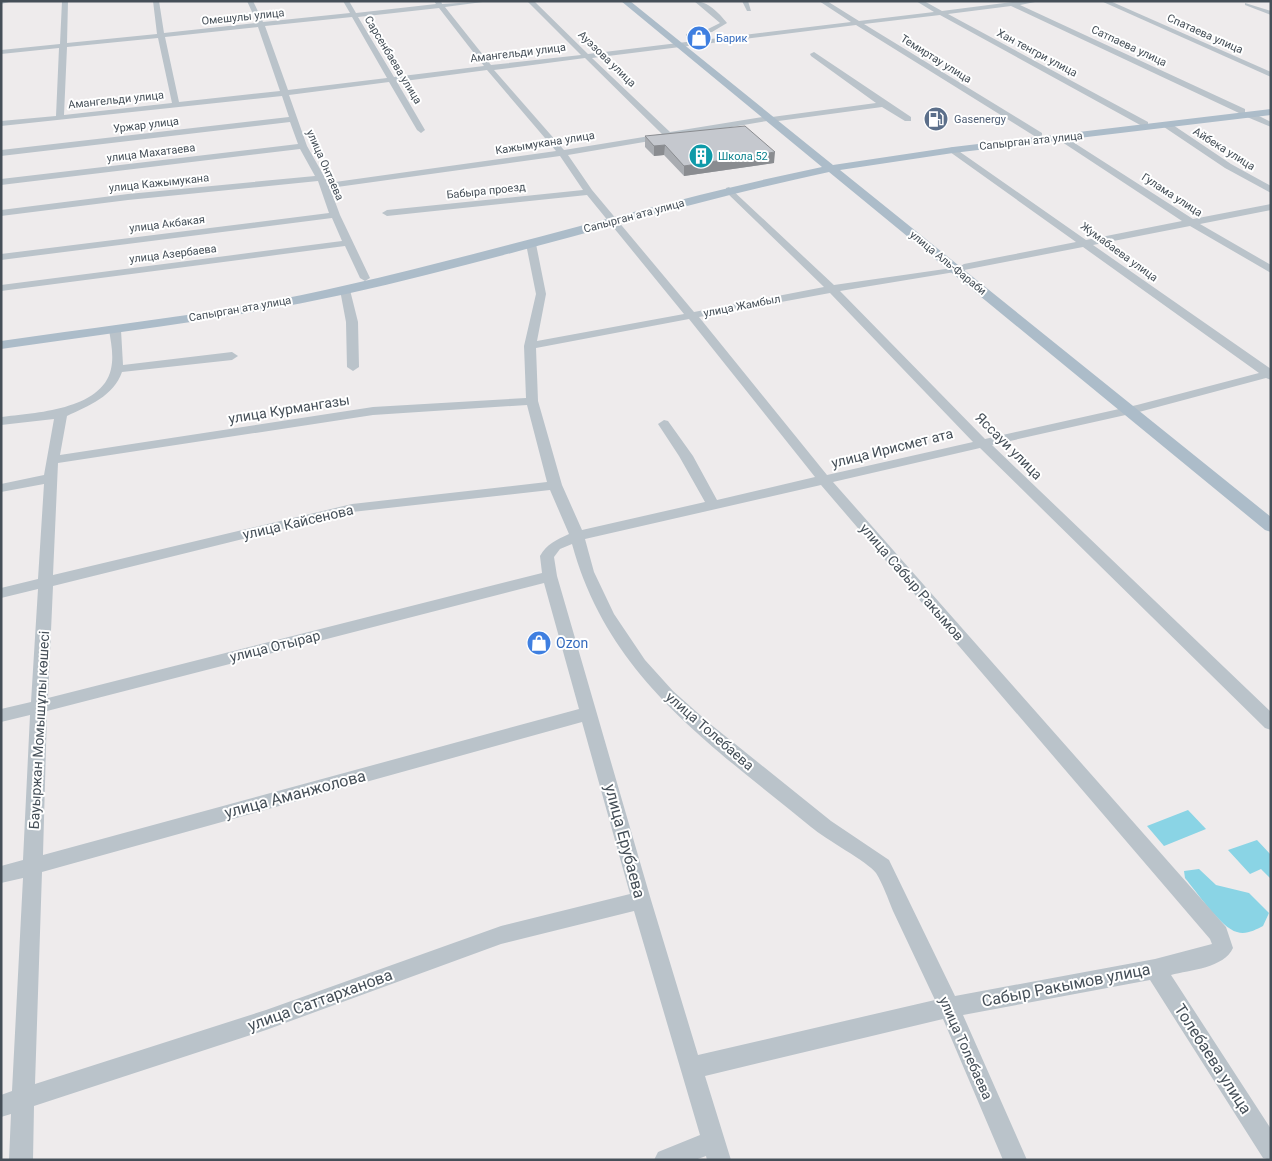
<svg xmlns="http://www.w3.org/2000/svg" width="1272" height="1161" font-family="Roboto,sans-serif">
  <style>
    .water { fill: #8ad4e5 }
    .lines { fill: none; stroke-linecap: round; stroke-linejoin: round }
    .minor { fill: #bac3ca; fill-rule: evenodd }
    .major { fill: #acbcc9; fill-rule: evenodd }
    .wall { fill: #a9acb1 }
    .shaded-wall { fill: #8a8c90 }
    .building { fill: #c5c8ce; stroke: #8a8c90 }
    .labels { text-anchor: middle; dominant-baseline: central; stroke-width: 4; stroke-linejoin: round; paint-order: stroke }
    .far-street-label { font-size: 11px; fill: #454f58; stroke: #fff }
    .far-shop-label { font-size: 11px; fill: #366cbe; stroke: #fff; text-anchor: start }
    .far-service-label { font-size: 11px; fill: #4e5e75; stroke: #fff; text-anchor: start }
    .far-culture-label { font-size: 11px; fill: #0d838f; stroke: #fff; text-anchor: start }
    .street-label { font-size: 14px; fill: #454f58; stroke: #fff }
    .shop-label { font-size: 14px; fill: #366cbe; stroke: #fff; text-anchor: start }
    .near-street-label { font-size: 16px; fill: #454f58; stroke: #fff }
  </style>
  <rect width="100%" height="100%" fill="#eeebec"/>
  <g class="water">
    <polygon points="1188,810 1206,829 1164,846 1147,826"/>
    <polygon points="1257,840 1271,855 1271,879 1261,869 1250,874 1228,850"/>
    <path d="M1199,869L1216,885L1249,893L1269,913L1263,926C1255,930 1246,935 1237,932C1221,928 1196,891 1185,878L1184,871Z"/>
  </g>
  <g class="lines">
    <g class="minor">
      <polygon points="1,1 13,1 1,4"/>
      <path d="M62,1H68L67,43L157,34L153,1H159L164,33L257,23L247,1H253L263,22L350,13L343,1H349L356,13L436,4L434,1H441L442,4L490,1L445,7L491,65L581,55L527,1H534L588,54L851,22L819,1H827L859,21L934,12L916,1H924L942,11L1019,1H1040L1020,5L1245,109V113H1239L1011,6L948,14L1148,122V126H1142L940,15L864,24L1042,133V137H1036L856,25L592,58L670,132L768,116L772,117L876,103L811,56L810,54L814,52L911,117V121H905L882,107L771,122L767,121L568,155L592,190L694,312L824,287L726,192V188L729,187L834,285L959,267L964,264L1076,242L950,152V148L953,147L1086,240L1182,221L1059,140V136L1062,135L1193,219L1271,204V210L1200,224L1271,265V273L1190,226L1093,245L1271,369V380L1266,378L1139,412L992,445L1271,712V730L1265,728L980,448L833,482L1226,927L1233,948C1224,968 1190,970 1171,975L1271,1129V1160L1263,1158L1150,980L963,1015L1027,1160H1003L943,1019L705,1076L731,1160H707L706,1156L695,1160H654L658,1152L700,1135L634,911L501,944L266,1030L34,1106L33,1160H9L11,1114L1,1117V1095L12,1091L23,878L1,883V866L23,860L30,715L1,722V709L31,702L38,589L1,598V588L38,579L44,484L1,492V484L44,475L54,419L1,425V417C34,413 102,410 111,369C114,356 111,342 109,330L115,327L121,330L123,365L232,352L238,356L232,360L122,372C114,396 88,406 67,416L60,455L373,407L526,398L524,346L536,294L526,244L531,241L536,244L546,294L537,341L684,314L587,195L387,216L382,213L387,210L583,190L560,156L330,188L340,215L370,278L365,281L360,278L345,246L1,291V285L342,241L332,218L1,260V254L329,213L318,181L128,200L1,216V210L128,194L315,176L300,149L1,185V179L298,144L290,122L1,156V150L289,117L282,96L1,126V121L56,116L59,48L1,54V50L60,44ZM439,8L484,66L394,77L358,17ZM352,17L387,78L288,90L265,26ZM258,27L280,91L179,102L165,37ZM158,38L172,103L64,115L67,47ZM585,58L662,134L564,150L494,70ZM487,70L556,151L328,183L307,146L289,95L389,82L417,130L421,133L425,130L397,82ZM1083,247L1259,373L1137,405L985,439L840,291L955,272L960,269L964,270ZM830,293L973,442L827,475L699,317ZM689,319L815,477L717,500L693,456L668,421L664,420L658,424L679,456L705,502L582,530L562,485L538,401L536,348ZM527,405L547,482L352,504L53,575L58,463L373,415ZM821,485L1210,939L1212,944L1155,959L955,996L889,860L831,821L709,723L673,691L645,660L614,614L594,572L585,539ZM550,490L569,534C556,540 547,544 540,556L542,573L48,698L53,586L352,512ZM572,544C608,677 710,744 811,827C825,839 868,862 876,873C883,884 888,899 893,911C907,941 921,970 935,1000L698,1055L651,900L557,576L554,557L560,549ZM544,583L579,709L43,855L47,711ZM582,722L630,894L501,926L266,1010L35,1084L42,872Z"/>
      <path d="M694,1C708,1 719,13 727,23L712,32L686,36V34L708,29L720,23Z"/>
      <polygon points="742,1 748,1 751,11 747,11"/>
      <polygon points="1101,1 1110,1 1271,72 1271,77"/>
      <polygon points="1245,3 1271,11 1271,15 1245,5"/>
      <polygon points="1247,113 1253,113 1271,122 1271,127 1247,117"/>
      <polygon points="1164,123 1170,123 1231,164 1271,186 1271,193 1225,168 1164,127"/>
      <polygon points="345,287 350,290 358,322 359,367 353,371 347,367 346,322 340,290"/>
    </g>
    <path class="major" d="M621,1H630L833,165L953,147L1271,109V115L953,153L840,170L1271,517V532L1265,530L829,172C666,207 508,258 346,294C232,319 116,332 1,349V341C116,324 234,312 347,285C506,249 662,200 822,167Z"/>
  </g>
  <polygon class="wall" points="645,136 774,163 684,176 664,155 654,156 645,147"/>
  <g class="shaded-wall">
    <polygon points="665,145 664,155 654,156 654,146"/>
    <polygon points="775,152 774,163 684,176 684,166"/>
  </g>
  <polygon class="building" points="745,126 775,152 684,166 665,145 654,146 645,136"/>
  <defs>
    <symbol id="shop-disc" viewBox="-11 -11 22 22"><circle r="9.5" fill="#3f7fe0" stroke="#fff"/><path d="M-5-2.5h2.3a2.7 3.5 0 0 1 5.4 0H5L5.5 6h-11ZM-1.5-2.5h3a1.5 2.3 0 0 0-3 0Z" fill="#fff"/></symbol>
    <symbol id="fuel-disc" viewBox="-11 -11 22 22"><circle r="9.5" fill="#5c6f8a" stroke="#fff"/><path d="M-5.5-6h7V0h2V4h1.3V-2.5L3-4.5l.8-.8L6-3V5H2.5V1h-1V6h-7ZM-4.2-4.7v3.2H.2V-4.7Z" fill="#fff"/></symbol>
    <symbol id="building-disc" viewBox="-11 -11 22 22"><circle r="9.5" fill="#0f9aa8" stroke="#fff"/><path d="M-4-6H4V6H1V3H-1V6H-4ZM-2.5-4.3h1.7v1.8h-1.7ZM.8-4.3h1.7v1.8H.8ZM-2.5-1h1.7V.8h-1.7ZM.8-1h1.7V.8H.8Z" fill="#fff"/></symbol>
  </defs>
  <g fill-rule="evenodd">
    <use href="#shop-disc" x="685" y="24" width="28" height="28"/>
    <use href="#fuel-disc" x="922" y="105" width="28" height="28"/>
    <use href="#building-disc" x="687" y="142" width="28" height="28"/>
    <use href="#shop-disc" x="525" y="629" width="28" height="28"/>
  </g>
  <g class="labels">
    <g class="far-street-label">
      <text transform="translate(243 17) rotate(-6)">Омешулы улица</text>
      <text transform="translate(1205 34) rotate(24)">Спатаева улица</text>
      <text transform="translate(1129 46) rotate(25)">Сатпаева улица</text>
      <text transform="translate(518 53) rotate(-7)">Амангельди улица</text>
      <text transform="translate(1037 53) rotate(28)">Хан тенгри улица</text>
      <text transform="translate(607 59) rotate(44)">Ауэзова улица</text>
      <text transform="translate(936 59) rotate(32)">Темиртау улица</text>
      <text transform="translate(393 60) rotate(59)">Сарсенбаева улица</text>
      <text transform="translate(116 100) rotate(-6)">Амангельди улица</text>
      <text transform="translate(146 125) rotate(-7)">Уржар улица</text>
      <text transform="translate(1031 141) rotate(-6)">Сапырган ата улица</text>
      <text transform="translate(545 143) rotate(-9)">Кажымукана улица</text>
      <text transform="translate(1224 149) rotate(32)">Айбека улица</text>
      <text transform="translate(151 153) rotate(-7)">улица Махатаева</text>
      <text transform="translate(325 165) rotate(66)">улица Онтаева</text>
      <text transform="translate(159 183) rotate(-6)">улица Кажымукана</text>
      <text transform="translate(486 191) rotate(-6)">Бабыра проезд</text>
      <text transform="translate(1172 195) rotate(33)">Гулама улица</text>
      <text transform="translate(634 216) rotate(-15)">Сапырган ата улица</text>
      <text transform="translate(167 224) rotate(-7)">улица Акбакая</text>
      <text transform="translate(1119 252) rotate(36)">Жумабаева улица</text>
      <text transform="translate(173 254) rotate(-7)">улица Азербаева</text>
      <text transform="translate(948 263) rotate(39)">улица Аль-Фараби</text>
      <text transform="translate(742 306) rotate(-11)">улица Жамбыл</text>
      <text transform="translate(240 309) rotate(-10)">Сапырган ата улица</text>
    </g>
    <g class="far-shop-label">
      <text x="716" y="38">Барик</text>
    </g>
    <g class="far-service-label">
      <text x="954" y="119">Gasenergy</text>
    </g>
    <g class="far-culture-label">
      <text x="718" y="156">Школа 52</text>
    </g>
    <g class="street-label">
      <text transform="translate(289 409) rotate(-9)">улица Курмангазы</text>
      <text transform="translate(1009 446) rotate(45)">Яссауи улица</text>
      <text transform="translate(892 448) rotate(-14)">улица Ирисмет ата</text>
      <text transform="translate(298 522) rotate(-13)">улица Кайсенова</text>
      <text transform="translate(912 582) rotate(49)">улица Сабыр Ракымов</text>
      <text transform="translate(275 646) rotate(-14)">улица Отырар</text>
      <text transform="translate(39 730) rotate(-87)">Бауыржан Момышұлы көшесі</text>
      <text transform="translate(710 731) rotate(41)">улица Толебаева</text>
      <text transform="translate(966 1048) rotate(66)">улица Толебаева</text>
    </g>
    <g class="shop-label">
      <text x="556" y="643">Ozon</text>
    </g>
    <g class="near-street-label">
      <text transform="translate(295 794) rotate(-15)">улица Аманжолова</text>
      <text transform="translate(625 841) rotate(75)">улица Ерубаева</text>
      <text transform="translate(1066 985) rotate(-11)">Сабыр Ракымов улица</text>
      <text transform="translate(320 1000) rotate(-20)">улица Саттарханова</text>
      <text transform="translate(1213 1059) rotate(57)">Толебаева улица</text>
    </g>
  </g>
  <rect width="1272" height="1161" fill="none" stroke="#454f58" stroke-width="5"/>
</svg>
